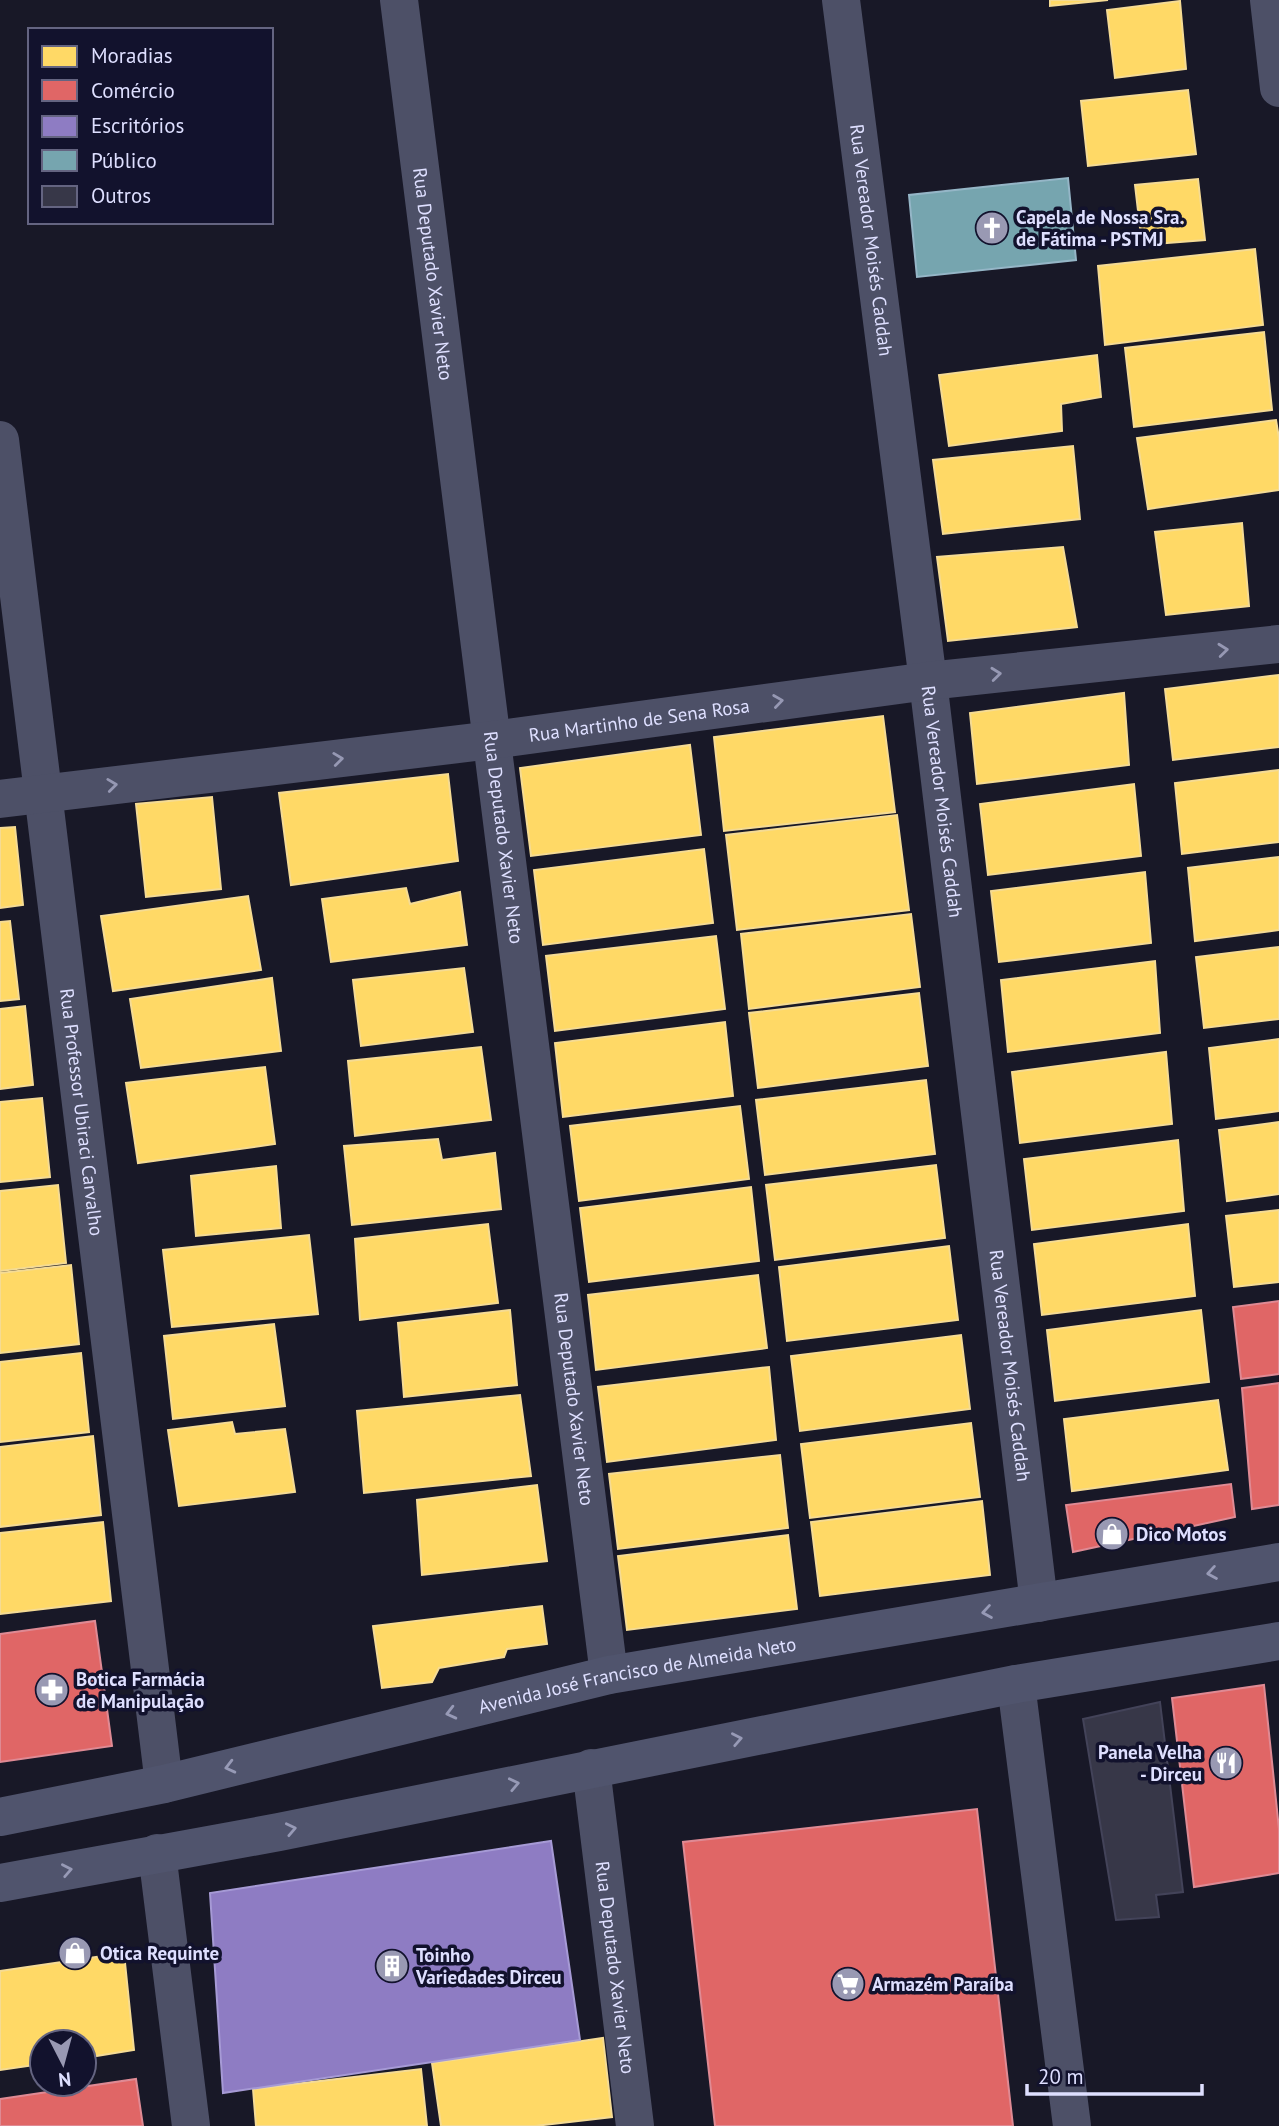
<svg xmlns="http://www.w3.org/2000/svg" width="1279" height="2126" font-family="'PT Sans',sans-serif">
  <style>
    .homes { fill: #ffd966; stroke: #f5db94; stroke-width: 2 }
    .shops { fill: #e06666; stroke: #df8a94; stroke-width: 2 }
    .offices { fill: #8e7cc3; stroke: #a69ad5; stroke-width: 2 }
    .public { fill: #76a5af; stroke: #95b6c7; stroke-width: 2 }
    .building { fill: #373748; stroke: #434359; stroke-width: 2 }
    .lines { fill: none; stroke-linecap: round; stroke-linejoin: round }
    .street { stroke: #4d5067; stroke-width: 38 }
    .secondary { stroke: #50546d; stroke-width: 38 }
    .oneway { stroke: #9698b3 }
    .oneway2 { stroke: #979ab6 }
    .labels { text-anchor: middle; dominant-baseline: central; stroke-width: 7; stroke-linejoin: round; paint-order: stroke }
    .poi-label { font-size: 19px; font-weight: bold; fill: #dedfff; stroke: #12122d; text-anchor: start }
    .street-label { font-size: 19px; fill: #dedfff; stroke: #12122d }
  </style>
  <rect width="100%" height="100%" fill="#181827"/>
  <g class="homes">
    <polygon points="1050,0 1108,0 1050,6"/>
    <polygon points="1180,1 1186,69 1115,78 1107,10"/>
    <polygon points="1188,90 1196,154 1088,166 1081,101"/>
    <polygon points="1198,179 1205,240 1142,245 1135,185"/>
    <polygon points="1255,249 1263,325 1105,345 1098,266"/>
    <polygon points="1264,332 1272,410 1134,427 1125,348"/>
    <polygon points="1097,355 1101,397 1061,404 1062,431 949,446 939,375"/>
    <polygon points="1276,420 1279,438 1279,490 1148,509 1137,438"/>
    <polygon points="1073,446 1080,519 943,534 933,460"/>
    <polygon points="1242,523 1249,606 1166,615 1155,532"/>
    <polygon points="1063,547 1077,627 948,641 937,557"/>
    <polygon points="1279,675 1279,747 1173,760 1165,689"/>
    <polygon points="1124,693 1129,765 977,784 970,713"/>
    <polygon points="883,716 895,812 724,831 714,737"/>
    <polygon points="690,745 701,835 531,856 520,768"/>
    <polygon points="1279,770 1279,842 1182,854 1175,783"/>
    <polygon points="448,774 458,861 291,885 279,793"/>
    <polygon points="1134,784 1141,856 988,875 980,804"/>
    <polygon points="212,797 221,889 146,897 136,804"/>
    <polygon points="897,815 909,910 737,930 726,835"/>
    <polygon points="15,827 23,905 0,908 0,828"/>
    <polygon points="704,849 713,923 543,945 534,870"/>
    <polygon points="1279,857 1279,930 1195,941 1188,868"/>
    <polygon points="1145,872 1151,943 999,962 991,891"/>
    <polygon points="406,888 410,904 460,892 467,945 331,962 322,899"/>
    <polygon points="248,896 261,970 113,991 101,916"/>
    <polygon points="911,914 920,987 749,1009 741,934"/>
    <polygon points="10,921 19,999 0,1001 0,922"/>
    <polygon points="716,936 725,1009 555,1031 546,956"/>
    <polygon points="1279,947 1279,1019 1204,1028 1196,957"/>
    <polygon points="1155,961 1160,1033 1008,1052 1001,980"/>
    <polygon points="464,968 473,1032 361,1046 353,980"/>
    <polygon points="272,978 281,1051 141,1068 130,999"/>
    <polygon points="919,993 928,1066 758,1088 749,1013"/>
    <polygon points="25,1006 33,1085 0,1089 0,1009"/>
    <polygon points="725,1022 733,1096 563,1117 555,1043"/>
    <polygon points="1279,1039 1279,1111 1216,1119 1209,1048"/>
    <polygon points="481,1047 491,1120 355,1136 348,1061"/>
    <polygon points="1166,1052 1172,1124 1020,1143 1012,1072"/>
    <polygon points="265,1067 275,1144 138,1163 126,1083"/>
    <polygon points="926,1080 935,1154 765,1175 756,1100"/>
    <polygon points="42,1098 50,1177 0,1182 0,1102"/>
    <polygon points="740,1106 749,1179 579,1201 570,1126"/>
    <polygon points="1279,1122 1279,1194 1227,1201 1219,1130"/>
    <polygon points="438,1139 442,1160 495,1153 501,1209 352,1225 344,1146"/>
    <polygon points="1178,1140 1184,1211 1032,1230 1024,1159"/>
    <polygon points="936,1165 945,1238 775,1260 766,1185"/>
    <polygon points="276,1166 281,1228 196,1236 191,1176"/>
    <polygon points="58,1185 66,1263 0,1271 0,1191"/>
    <polygon points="751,1187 759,1261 589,1282 580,1208"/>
    <polygon points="1279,1210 1279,1282 1234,1287 1226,1216"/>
    <polygon points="488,1224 498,1303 360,1320 355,1239"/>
    <polygon points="1188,1224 1195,1296 1042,1315 1034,1244"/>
    <polygon points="309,1235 318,1314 172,1327 163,1250"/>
    <polygon points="949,1246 958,1320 787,1341 779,1267"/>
    <polygon points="71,1265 79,1344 0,1353 0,1273"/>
    <polygon points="758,1275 767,1348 596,1370 588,1295"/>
    <polygon points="510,1310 517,1385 404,1397 398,1323"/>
    <polygon points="1201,1310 1209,1382 1055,1401 1047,1330"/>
    <polygon points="274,1324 285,1406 173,1419 164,1336"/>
    <polygon points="961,1335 970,1409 800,1431 791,1356"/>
    <polygon points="81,1353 89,1432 0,1442 0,1362"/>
    <polygon points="769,1367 776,1440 607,1462 598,1387"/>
    <polygon points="520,1395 531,1476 364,1493 357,1411"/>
    <polygon points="1218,1400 1228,1470 1072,1491 1064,1419"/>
    <polygon points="232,1422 235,1434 285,1429 295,1492 179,1506 168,1430"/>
    <polygon points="971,1423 980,1497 810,1518 801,1444"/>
    <polygon points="93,1436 101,1515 0,1527 0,1447"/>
    <polygon points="780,1455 788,1528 618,1549 609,1474"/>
    <polygon points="537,1485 547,1561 422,1575 417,1500"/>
    <polygon points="982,1501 990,1575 820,1596 811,1522"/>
    <polygon points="103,1522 111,1601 0,1614 0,1533"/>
    <polygon points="788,1535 797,1609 627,1630 618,1556"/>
    <polygon points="542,1606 547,1644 507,1649 504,1657 439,1668 432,1682 382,1688 373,1626"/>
    <polygon points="124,1953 134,2050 84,2058 84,2042 42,2042 42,2064 0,2070 0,1971"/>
    <polygon points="603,2038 612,2117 535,2126 441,2126 432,2063"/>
    <polygon points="421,2069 427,2126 256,2126 253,2089"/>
  </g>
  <g class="shops">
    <polygon points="1279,1301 1279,1374 1241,1379 1233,1307"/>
    <polygon points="1279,1383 1279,1505 1252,1509 1242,1388"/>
    <polygon points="1231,1484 1235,1517 1073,1552 1066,1505"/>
    <polygon points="95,1621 112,1746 0,1762 0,1634"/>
    <polygon points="1264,1685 1279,1829 1279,1873 1194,1887 1172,1698"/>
    <polygon points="977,1809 1013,2126 715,2126 683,1842"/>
    <polygon points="136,2079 143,2126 0,2126 0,2099"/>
  </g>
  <polygon class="offices" points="551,1841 580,2040 223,2093 210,1893"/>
  <polygon class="public" points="1068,178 1076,260 917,277 909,195"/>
  <polygon class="building" points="1160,1702 1183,1892 1156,1895 1159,1917 1116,1920 1083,1719"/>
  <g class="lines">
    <g class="street">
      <path id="s1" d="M399,0L609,1675"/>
      <path id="s2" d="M841,0L928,681L1039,1603"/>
      <polyline points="1269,0 1279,88"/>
      <path id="s3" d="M0,440L164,1784"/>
      <path id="s4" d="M0,799L492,740L928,681L1279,644"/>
      <polyline points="1016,1684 1072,2126"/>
      <path id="s5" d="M591,1768L635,2126"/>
      <polyline points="157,1853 191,2126"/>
    </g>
    <g class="secondary">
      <path id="s6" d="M0,1817L164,1784L609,1675L1279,1562"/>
      <polyline points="0,1883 279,1832 1016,1684 1279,1641"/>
    </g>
  </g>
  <defs><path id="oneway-chevron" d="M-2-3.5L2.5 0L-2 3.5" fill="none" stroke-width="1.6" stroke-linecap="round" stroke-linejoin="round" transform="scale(1.75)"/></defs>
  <g class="oneway">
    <use href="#oneway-chevron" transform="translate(1223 650) rotate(-6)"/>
    <use href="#oneway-chevron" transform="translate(996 674) rotate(-6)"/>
    <use href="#oneway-chevron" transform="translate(778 701) rotate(-8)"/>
    <use href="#oneway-chevron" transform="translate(338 759) rotate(-7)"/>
    <use href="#oneway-chevron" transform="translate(112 785) rotate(-7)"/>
  </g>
  <g class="oneway2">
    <use href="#oneway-chevron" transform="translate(1212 1573) rotate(170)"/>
    <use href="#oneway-chevron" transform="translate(987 1612) rotate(171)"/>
    <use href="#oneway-chevron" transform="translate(451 1713) rotate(166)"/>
    <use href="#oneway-chevron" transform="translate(737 1739) rotate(-11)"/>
    <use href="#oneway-chevron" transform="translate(230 1767) rotate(166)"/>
    <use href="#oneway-chevron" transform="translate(514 1784) rotate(-12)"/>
    <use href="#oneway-chevron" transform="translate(291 1829) rotate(-12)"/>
    <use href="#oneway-chevron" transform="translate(67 1870) rotate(-11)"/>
  </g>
  <defs>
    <symbol id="church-disc" viewBox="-11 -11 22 22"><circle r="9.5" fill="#9999b3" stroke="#12122d"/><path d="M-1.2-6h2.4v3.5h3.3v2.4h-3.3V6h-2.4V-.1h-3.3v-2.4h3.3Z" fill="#fff"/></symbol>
    <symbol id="shop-disc" viewBox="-11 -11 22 22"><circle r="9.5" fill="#9999b3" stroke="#12122d"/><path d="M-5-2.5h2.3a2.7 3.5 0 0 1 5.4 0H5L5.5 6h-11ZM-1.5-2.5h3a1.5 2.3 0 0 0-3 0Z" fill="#fff"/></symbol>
    <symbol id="pharmacy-disc" viewBox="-11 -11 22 22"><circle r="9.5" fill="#9999b3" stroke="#12122d"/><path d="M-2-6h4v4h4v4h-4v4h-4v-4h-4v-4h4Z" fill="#fff"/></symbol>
    <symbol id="restaurant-disc" viewBox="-11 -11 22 22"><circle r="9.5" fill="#9999b3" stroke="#12122d"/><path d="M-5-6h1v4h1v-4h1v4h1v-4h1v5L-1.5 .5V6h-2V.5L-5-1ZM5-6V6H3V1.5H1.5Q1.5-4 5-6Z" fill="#fff"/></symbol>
    <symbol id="building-disc" viewBox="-11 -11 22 22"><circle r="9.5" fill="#9999b3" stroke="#12122d"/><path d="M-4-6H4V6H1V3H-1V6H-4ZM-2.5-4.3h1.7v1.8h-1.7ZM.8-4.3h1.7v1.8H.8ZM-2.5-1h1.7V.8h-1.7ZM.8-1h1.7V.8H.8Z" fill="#fff"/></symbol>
    <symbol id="supermarket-disc" viewBox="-11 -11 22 22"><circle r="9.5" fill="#9999b3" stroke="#12122d"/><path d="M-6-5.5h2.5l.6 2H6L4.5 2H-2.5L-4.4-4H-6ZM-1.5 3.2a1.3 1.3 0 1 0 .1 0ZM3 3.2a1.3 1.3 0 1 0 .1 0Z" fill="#fff"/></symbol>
  </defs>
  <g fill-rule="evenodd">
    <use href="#church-disc" x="973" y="209" width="38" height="38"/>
    <use href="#shop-disc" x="1093" y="1515" width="38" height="38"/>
    <use href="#pharmacy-disc" x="33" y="1671" width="38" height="38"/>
    <use href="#restaurant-disc" x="1207" y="1744" width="38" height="38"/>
    <use href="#shop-disc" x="56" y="1934" width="38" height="38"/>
    <use href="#building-disc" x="373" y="1947" width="38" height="38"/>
    <use href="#supermarket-disc" x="829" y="1965" width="38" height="38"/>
  </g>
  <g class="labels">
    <g class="poi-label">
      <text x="1016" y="217">Capela de Nossa Sra.<tspan x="1016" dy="22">de Fátima - PSTMJ</tspan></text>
      <text x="1136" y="1534">Dico Motos</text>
      <text x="76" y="1679">Botica Farmácia<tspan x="76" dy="22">de Manipulação</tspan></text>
      <text x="1202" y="1752" text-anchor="end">Panela Velha<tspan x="1202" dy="22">- Dirceu</tspan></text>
      <text x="100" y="1953">Otica Requinte</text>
      <text x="416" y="1955">Toinho<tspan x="416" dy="22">Variedades Dirceu</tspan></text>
      <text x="872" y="1984">Armazém Paraíba</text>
    </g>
    <g class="street-label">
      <text stroke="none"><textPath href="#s2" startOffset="242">Rua Vereador Moisés Caddah</textPath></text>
      <text stroke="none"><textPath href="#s1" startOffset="276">Rua Deputado Xavier Neto</textPath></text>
      <text stroke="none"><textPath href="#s4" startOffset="644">Rua Martinho de Sena Rosa</textPath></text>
      <text stroke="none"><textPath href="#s2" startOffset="808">Rua Vereador Moisés Caddah</textPath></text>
      <text stroke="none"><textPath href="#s1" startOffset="844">Rua Deputado Xavier Neto</textPath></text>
      <text stroke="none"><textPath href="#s3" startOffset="677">Rua Professor Ubiraci Carvalho</textPath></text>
      <text stroke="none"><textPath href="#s2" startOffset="1376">Rua Vereador Moisés Caddah</textPath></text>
      <text stroke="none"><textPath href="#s1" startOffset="1410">Rua Deputado Xavier Neto</textPath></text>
      <text stroke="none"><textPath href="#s6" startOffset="653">Avenida José Francisco de Almeida Neto</textPath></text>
      <text stroke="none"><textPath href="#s5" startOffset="201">Rua Deputado Xavier Neto</textPath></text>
    </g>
  </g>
  <rect x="28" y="28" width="245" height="196" fill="#12122d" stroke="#646481" stroke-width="2"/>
  <rect x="42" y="46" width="35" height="21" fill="#ffd966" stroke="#646481" stroke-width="2"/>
  <text x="91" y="63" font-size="21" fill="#dedfff">Moradias</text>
  <rect x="42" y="80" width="35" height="21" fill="#e06666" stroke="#646481" stroke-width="2"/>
  <text x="91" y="98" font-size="21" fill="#dedfff">Comércio</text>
  <rect x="42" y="116" width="35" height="21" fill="#8e7cc3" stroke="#646481" stroke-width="2"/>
  <text x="91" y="133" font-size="21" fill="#dedfff">Escritórios</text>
  <rect x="42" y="150" width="35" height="21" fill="#76a5af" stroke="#646481" stroke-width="2"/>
  <text x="91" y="168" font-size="21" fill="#dedfff">Público</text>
  <rect x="42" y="186" width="35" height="21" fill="#373748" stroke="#646481" stroke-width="2"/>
  <text x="91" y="203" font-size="21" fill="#dedfff">Outros</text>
  <g transform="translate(63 2063) rotate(174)"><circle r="33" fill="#12122d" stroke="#646481" stroke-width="2"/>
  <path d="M0-5L12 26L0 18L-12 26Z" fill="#9999b3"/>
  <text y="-10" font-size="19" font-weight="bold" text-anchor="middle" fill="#dedfff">N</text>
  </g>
  <path d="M1027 2084v10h175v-10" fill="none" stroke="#dedfff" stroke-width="3.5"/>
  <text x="1038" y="2084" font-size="21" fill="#dedfff" stroke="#12122d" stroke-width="5" paint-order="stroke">20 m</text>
</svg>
